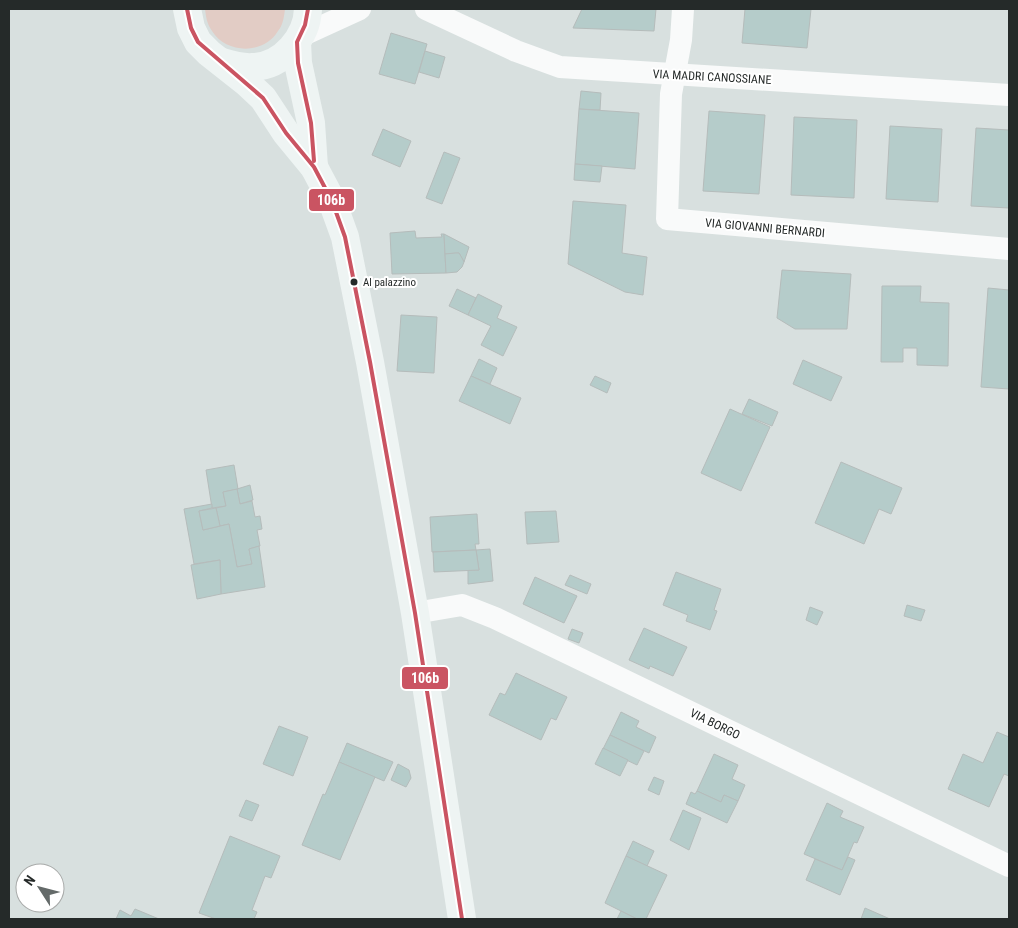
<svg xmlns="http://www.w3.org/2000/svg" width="1018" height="928" font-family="'Roboto Condensed',sans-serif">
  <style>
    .green { fill: #e2ccc5 }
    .building { fill: #b5ccca; stroke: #b5bcbb }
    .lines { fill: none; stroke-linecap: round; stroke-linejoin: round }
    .street { stroke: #f9fafa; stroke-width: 22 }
    .secondary { stroke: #eef4f3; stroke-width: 28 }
    .bus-1-casing { stroke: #fff; stroke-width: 8 }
    .bus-1 { stroke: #ca5462; stroke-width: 4 }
    .bus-dot { fill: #252a29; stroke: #fff; stroke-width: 2 }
    .labels { text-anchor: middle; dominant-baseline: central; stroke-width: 4; stroke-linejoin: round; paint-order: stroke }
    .bus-label { font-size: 11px; fill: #252a29; stroke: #fff; text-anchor: start }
    .street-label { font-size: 12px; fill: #252a29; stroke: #fff }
    .line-badge { stroke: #fff; stroke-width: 2 }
    .badge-label { font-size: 14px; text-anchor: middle; font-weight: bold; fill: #fff }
  </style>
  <rect width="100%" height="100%" fill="#d8e0df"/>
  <path class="green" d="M205,9H285C284,17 283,25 278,31C264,55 226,54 212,31C207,24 206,17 205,9Z"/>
  <g class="building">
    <polygon points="582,9 656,9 654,31 573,28"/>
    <polygon points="745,9 811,9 807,48 742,43"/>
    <polygon points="391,33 427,44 415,84 379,74"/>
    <polygon points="425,51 445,57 439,78 419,72"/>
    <polygon points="581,91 601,93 600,110 579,109"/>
    <polygon points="579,109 639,113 635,169 575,164"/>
    <polygon points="709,111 765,115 759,194 703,191"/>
    <polygon points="794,117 857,120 854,198 791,195"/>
    <polygon points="890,126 942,129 938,202 886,199"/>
    <polygon points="976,128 1009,130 1009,208 971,206"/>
    <polygon points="383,129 411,141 400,167 372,155"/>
    <polygon points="444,152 460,158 442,204 426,198"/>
    <polygon points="575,164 602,166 600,182 574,180"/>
    <polygon points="573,201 626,205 622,253 647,257 643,295 625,292 568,264"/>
    <polygon points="415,231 416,238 442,237 441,234 444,234 446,273 392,274 390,233"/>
    <polygon points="444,234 469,247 464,262 459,253 445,254"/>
    <polygon points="455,253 459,253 462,258 464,262 462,267 457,272 446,273 445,254"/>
    <polygon points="782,270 851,274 847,329 795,329 777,318"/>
    <polygon points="882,286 921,286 920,302 949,303 948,366 917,365 917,348 903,348 903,362 881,362"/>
    <polygon points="988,288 1009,290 1009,389 981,387"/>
    <polygon points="457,289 476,298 468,315 449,306"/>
    <polygon points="478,294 502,306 497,318 517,327 503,356 481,345 491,326 468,315"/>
    <polygon points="401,315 437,317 434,373 397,371"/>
    <polygon points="479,359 497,368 490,384 471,376"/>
    <polygon points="803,360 842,377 831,401 793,384"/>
    <polygon points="471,376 521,398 510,424 459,401"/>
    <polygon points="595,376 611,383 607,393 590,385"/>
    <polygon points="749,399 778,412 772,426 742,414"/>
    <polygon points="730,409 770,427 741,491 701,473"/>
    <polygon points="841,462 902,488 891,514 879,509 864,544 815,523"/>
    <polygon points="234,465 238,489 223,492 226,506 212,508 206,470"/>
    <polygon points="250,485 253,500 240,504 237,489"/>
    <polygon points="237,489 240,504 252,501 255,517 260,516 262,529 257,530 260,546 249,549 252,564 237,567 229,524 220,526 216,508 226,506 223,492"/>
    <polygon points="212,504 212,508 199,511 203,530 229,524 237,567 252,564 249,549 259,546 265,587 221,594 220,560 194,564 184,509"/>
    <polygon points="216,508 220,526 203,530 199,511"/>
    <polygon points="556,511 559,542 527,544 525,512"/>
    <polygon points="477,514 479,544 475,544 476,550 432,552 430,517"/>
    <polygon points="490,549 493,581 468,584 468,570 479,570 476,550"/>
    <polygon points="476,550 479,570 434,572 433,552"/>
    <polygon points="220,560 221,594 197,599 191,565"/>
    <polygon points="676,572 721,589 714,610 717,611 710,630 686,621 688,615 663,605"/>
    <polygon points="570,575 591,584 587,594 565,585"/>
    <polygon points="535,577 577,596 564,623 523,604"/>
    <polygon points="907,605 925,610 921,621 904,616"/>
    <polygon points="810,607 823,612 817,625 806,620"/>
    <polygon points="644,628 687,647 673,676 650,666 649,669 629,660"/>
    <polygon points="572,629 583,633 579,643 568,639"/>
    <polygon points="516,673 567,697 556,720 551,718 541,740 489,715 500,693 505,695"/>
    <polygon points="621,712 639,721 636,727 656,737 649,753 610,735"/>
    <polygon points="279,726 308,737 293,776 263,764"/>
    <polygon points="997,732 1009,737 1009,776 1004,774 989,807 948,789 963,754 983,763"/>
    <polygon points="610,735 644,751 637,765 603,749"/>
    <polygon points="347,743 393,762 384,781 339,762"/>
    <polygon points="603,748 628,760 620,776 595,764"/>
    <polygon points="714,754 738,765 732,779 745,785 738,801 724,795 721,802 697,791"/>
    <polygon points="339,762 375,777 340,860 302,845 323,794 325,795"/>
    <polygon points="398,764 409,770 411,778 406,787 391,780"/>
    <polygon points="654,777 664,781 659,795 648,790"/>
    <polygon points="697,791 721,802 724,795 738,801 727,823 686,804 691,792 695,794"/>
    <polygon points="246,800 259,805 252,821 239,816"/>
    <polygon points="827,803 843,811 840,817 864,827 857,843 854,842 842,870 804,854"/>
    <polygon points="683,810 701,818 689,850 670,840"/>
    <polygon points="230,836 280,856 271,878 265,876 252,910 257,912 254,919 216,919 199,913"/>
    <polygon points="633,841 654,851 647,866 626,856"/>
    <polygon points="626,856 667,875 646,919 637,919 605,903"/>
    <polygon points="848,857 855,860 840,895 806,880 815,859 842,870"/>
    <polygon points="865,908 890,919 861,919"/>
    <polygon points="135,909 159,919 116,919 120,910 131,916"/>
    <polygon points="621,911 637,919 617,919"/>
  </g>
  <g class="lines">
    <g class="street">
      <polyline points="426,9 516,51 560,67 1009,95"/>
      <polyline points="683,9 681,40 671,94 667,219 1009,249"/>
      <polyline points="301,36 360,9"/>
      <polyline points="415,613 462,605 495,618 1009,866"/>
    </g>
    <g class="secondary">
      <polyline points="187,9 191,28 198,42 209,53 247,83 263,98 286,133 314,167 332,201 345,237 370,362 415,613 462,919"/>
      <polyline points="297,42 298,63 311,123 314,167"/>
      <path d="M222,62C232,65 242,68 253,67C283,66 307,37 308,9"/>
    </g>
    <defs>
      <g id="bus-1">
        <polyline points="187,9 191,28 198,42 263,98 286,133 314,167 332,201 345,237 370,362 415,613 462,919"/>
        <polyline points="308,9 305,25 297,42 298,63 311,123 314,161"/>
      </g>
    </defs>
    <use href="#bus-1" class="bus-1-casing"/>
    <use href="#bus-1" class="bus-1"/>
  </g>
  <circle class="bus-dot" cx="354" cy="282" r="4.5"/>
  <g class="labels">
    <g class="bus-label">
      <text x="363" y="282">Al palazzino</text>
    </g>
    <g class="street-label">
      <text transform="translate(712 77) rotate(3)">VIA MADRI CANOSSIANE</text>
      <text transform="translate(765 228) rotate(5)">VIA GIOVANNI BERNARDI</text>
      <text transform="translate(715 724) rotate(26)">VIA BORGO</text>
    </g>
  </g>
  <g class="line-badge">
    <rect x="308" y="188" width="47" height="24" rx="5" fill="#ca5462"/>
    <rect x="401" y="666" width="48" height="24" rx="5" fill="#ca5462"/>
  </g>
  <g class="badge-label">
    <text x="331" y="205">106b</text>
    <text x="425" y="683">106b</text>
  </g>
  <rect width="1018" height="928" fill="none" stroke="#252a29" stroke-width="20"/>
  <g transform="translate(40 888) rotate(306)"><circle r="24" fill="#ffffff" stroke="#a8aaa9"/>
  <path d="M0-4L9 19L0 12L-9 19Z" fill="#646a69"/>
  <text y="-8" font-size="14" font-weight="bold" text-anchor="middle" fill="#252a29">N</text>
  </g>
</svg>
